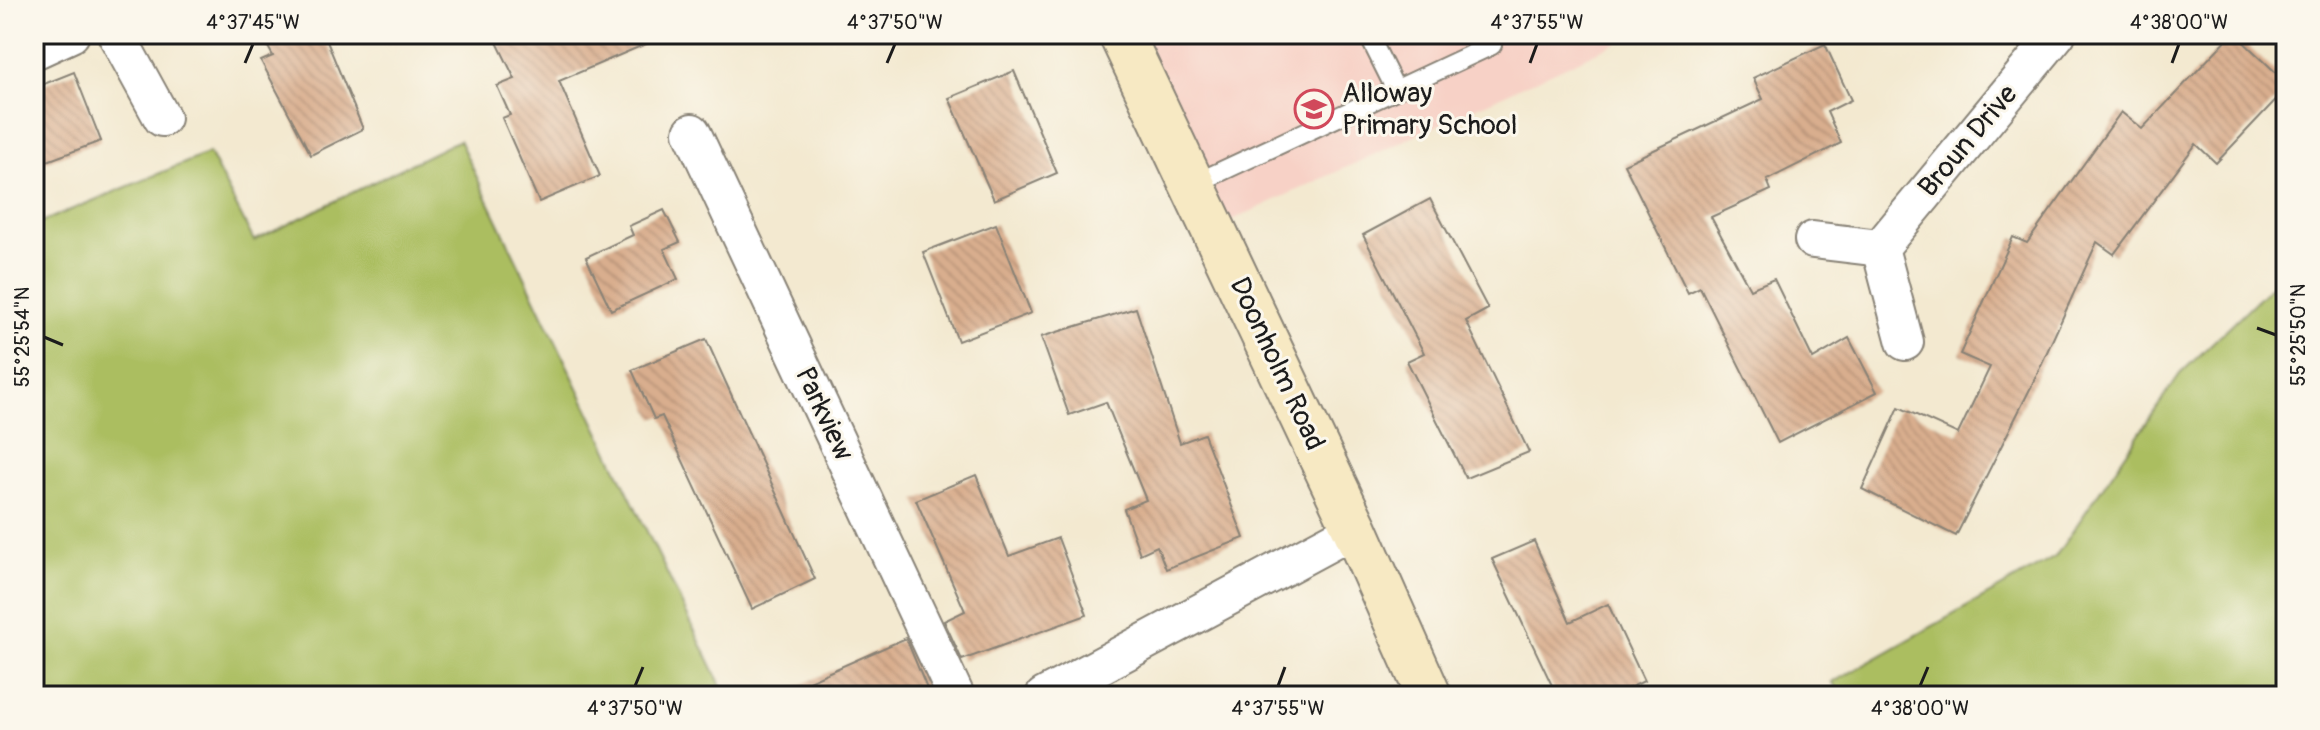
<svg xmlns="http://www.w3.org/2000/svg" width="2320" height="730" font-family="Pangolin,sans-serif">
  <style>
    .built { fill: #f7d1c6 }
    .green { fill: #abbe61; stroke: #646d3e; stroke-width: 2 }
    .building { fill: url(#building-back-hatch) }
    .lines { fill: none; stroke-linecap: round; stroke-linejoin: round }
    .lane-casing { stroke: #888276; stroke-width: 22 }
    .street-casing { stroke: #888276; stroke-width: 40 }
    .secondary-casing { stroke: #888276; stroke-width: 48 }
    .lane { stroke: #fff; stroke-width: 18 }
    .street { stroke: #fff; stroke-width: 36 }
    .secondary { stroke: #f7e9c3; stroke-width: 44 }
    .ticks { fill: none; stroke: #1c1c1c; stroke-width: 3 }
    .labels { text-anchor: middle; dominant-baseline: central; stroke-width: 6; stroke-linejoin: round; paint-order: stroke }
    .poi-label { font-size: 28px; fill: #1c1c1c; stroke: #fbf7ec; text-anchor: start }
    .street-label { font-size: 28px; fill: #1c1c1c; stroke: #fbf7ec }
    .neatline { fill: none; stroke: #1c1c1c; stroke-width: 3 }
    .ticks-label { font-size: 20px; text-anchor: middle; fill: #1c1c1c }
  </style>
  <defs>
    <pattern id="building-back-hatch" width="6" height="6" patternUnits="userSpaceOnUse" patternTransform="scale(2)"><rect width="6" height="6" fill="#d9ae8e"/><path d="M-1 5l2 2M0 0l6 6M5-1l2 2" fill="none" stroke="#ba957a"/></pattern>
  </defs>
  <rect width="100%" height="100%" fill="#fbf7ec"/>
  <filter id="ink" filterUnits="userSpaceOnUse"><feTurbulence type="fractalNoise" baseFrequency=".0125" numOctaves="2"/><feDisplacementMap in="SourceGraphic" scale="16" xChannelSelector="R" yChannelSelector="G"/><feConvolveMatrix kernelMatrix="1 2 1 2 8 2 1 2 1" color-interpolation-filters="sRGB"/></filter>
  <filter id="wash" filterUnits="userSpaceOnUse"><feTurbulence type="fractalNoise" baseFrequency=".006" numOctaves="4" result="noise"/><feDisplacementMap in="SourceGraphic" scale="32" xChannelSelector="R" yChannelSelector="G"/><feGaussianBlur stdDeviation="1.8" result="paint"/><feColorMatrix in="noise" values="0 0 0 0 0 0 0 0 0 0 0 0 0 0 0 0 0 1.4 0 .05"/><feComposite in="paint" operator="in"/></filter>
  <g filter="url(#wash)">
    <rect width="100%" height="100%" fill="#f3e9d0"/>
    <polygon class="built" points="1121,34 1635,34 1213,229"/>
    <g class="green">
      <polygon points="459,140 726,696 34,696 34,225 209,153 254,241"/>
      <polygon points="2286,272 2286,696 1846,696 1832,683 2055,557 2180,374"/>
    </g>
    <g id="blocks">
      <g class="building">
        <polygon points="261,34 324,34 363,129 311,155 261,61 273,56"/>
        <polygon points="493,34 669,34 559,81 600,176 539,202 502,118 510,115 497,86 515,79"/>
        <polygon points="2232,34 2235,34 2286,82 2286,89 2216,163 2196,144 2114,254 2097,242 2032,385 1956,536 1862,489 1899,407 1958,434 1990,367 1960,354 2013,237 2027,243 2121,112 2142,129"/>
        <polygon points="1825,44 1851,100 1827,112 1841,143 1767,180 1771,190 1711,217 1750,289 1774,279 1813,359 1849,338 1877,392 1778,443 1700,287 1688,293 1624,164 1763,99 1753,78"/>
        <polygon points="1014,71 1057,173 994,200 949,98"/>
        <polygon points="74,72 101,141 34,166 34,88"/>
        <polygon points="1430,199 1488,309 1466,321 1529,452 1466,478 1407,361 1424,353 1363,235"/>
        <polygon points="664,210 680,242 664,249 678,279 611,310 586,257 633,235 629,226"/>
        <polygon points="996,224 1031,313 958,341 923,252"/>
        <polygon points="1136,308 1180,443 1204,434 1244,538 1166,569 1157,546 1140,554 1124,509 1146,500 1106,402 1069,415 1041,337"/>
        <polygon points="706,339 815,579 752,609 662,416 654,419 632,370"/>
        <polygon points="976,475 1009,556 1058,538 1087,615 962,660 944,621 965,611 916,500"/>
        <polygon points="1534,541 1570,622 1608,604 1644,681 1613,696 1557,696 1492,559"/>
        <polygon points="906,638 930,696 775,696"/>
      </g>
    </g>
  </g>
  <g filter="url(#ink)">
    <use href="#blocks" fill-opacity="0" stroke="#888276" stroke-width="2"/>
    <g class="lines">
      <defs>
        <g id="lane">
          <polyline points="1368,34 1396,90"/>
          <polyline points="1192,185 1492,45"/>
        </g>
        <g id="street">
          <polyline points="116,34 162,118"/>
          <polyline points="34,51 71,34"/>
          <polyline points="692,132 956,696"/>
          <polyline points="1813,240 1880,248"/>
          <polyline points="1905,342 1880,248 2057,34"/>
          <polyline points="1044,696 1355,529"/>
        </g>
        <polyline id="secondary" points="1121,34 1355,529 1429,696"/>
      </defs>
      <use href="#lane" class="lane-casing"/>
      <use href="#street" class="street-casing"/>
      <use href="#secondary" class="secondary-casing"/>
      <use href="#lane" class="lane"/>
      <use href="#street" class="street"/>
      <use href="#secondary" class="secondary"/>
    </g>
  </g>
  <path class="ticks" d="M245,63L253,44M887,63L895,44M1530,63L1537,44M2172,63L2179,44M2257,328L2276,335M44,337L63,345M635,686L643,667M1278,686L1285,667M1920,686L1928,667"/>
  <defs>
    <symbol id="school-ring" viewBox="-11 -11 22 22"><circle r="9.5" fill="#fbf7ec" stroke="#d1495b" stroke-width="1.5"/><path d="M0-5L7-2L0 1L-7-2ZM-4 1L0 2.5L4 1V4Q0 6-4 4Z" fill="#d1495b"/></symbol>
  </defs>
  <g fill-rule="evenodd">
    <use href="#school-ring" x="1292" y="87" width="44" height="44"/>
  </g>
  <g class="labels">
    <g class="poi-label">
      <text x="1342" y="93">Alloway<tspan x="1342" dy="32">Primary School</tspan></text>
    </g>
    <g class="street-label">
      <text transform="translate(1968 141) rotate(-50)">Broun Drive</text>
      <text transform="translate(1277 364) rotate(65)">Doonholm Road</text>
      <text transform="translate(824 414) rotate(65)">Parkview</text>
    </g>
  </g>
  <rect width="2320" height="730" fill="none" stroke="#fbf7ec" stroke-width="88"/>
  <rect x="44" y="44" width="2232" height="642" class="neatline"/>
  <g class="ticks-label">
    <text x="253" y="29">4°37'45"W</text>
    <text x="895" y="29">4°37'50"W</text>
    <text x="1537" y="29">4°37'55"W</text>
    <text x="2179" y="29">4°38'00"W</text>
    <text transform="translate(2298 335) rotate(-90)" y="7">55°25'50"N</text>
    <text transform="translate(22 337) rotate(-90)" y="7">55°25'54"N</text>
    <text x="635" y="715">4°37'50"W</text>
    <text x="1278" y="715">4°37'55"W</text>
    <text x="1920" y="715">4°38'00"W</text>
  </g>
</svg>
